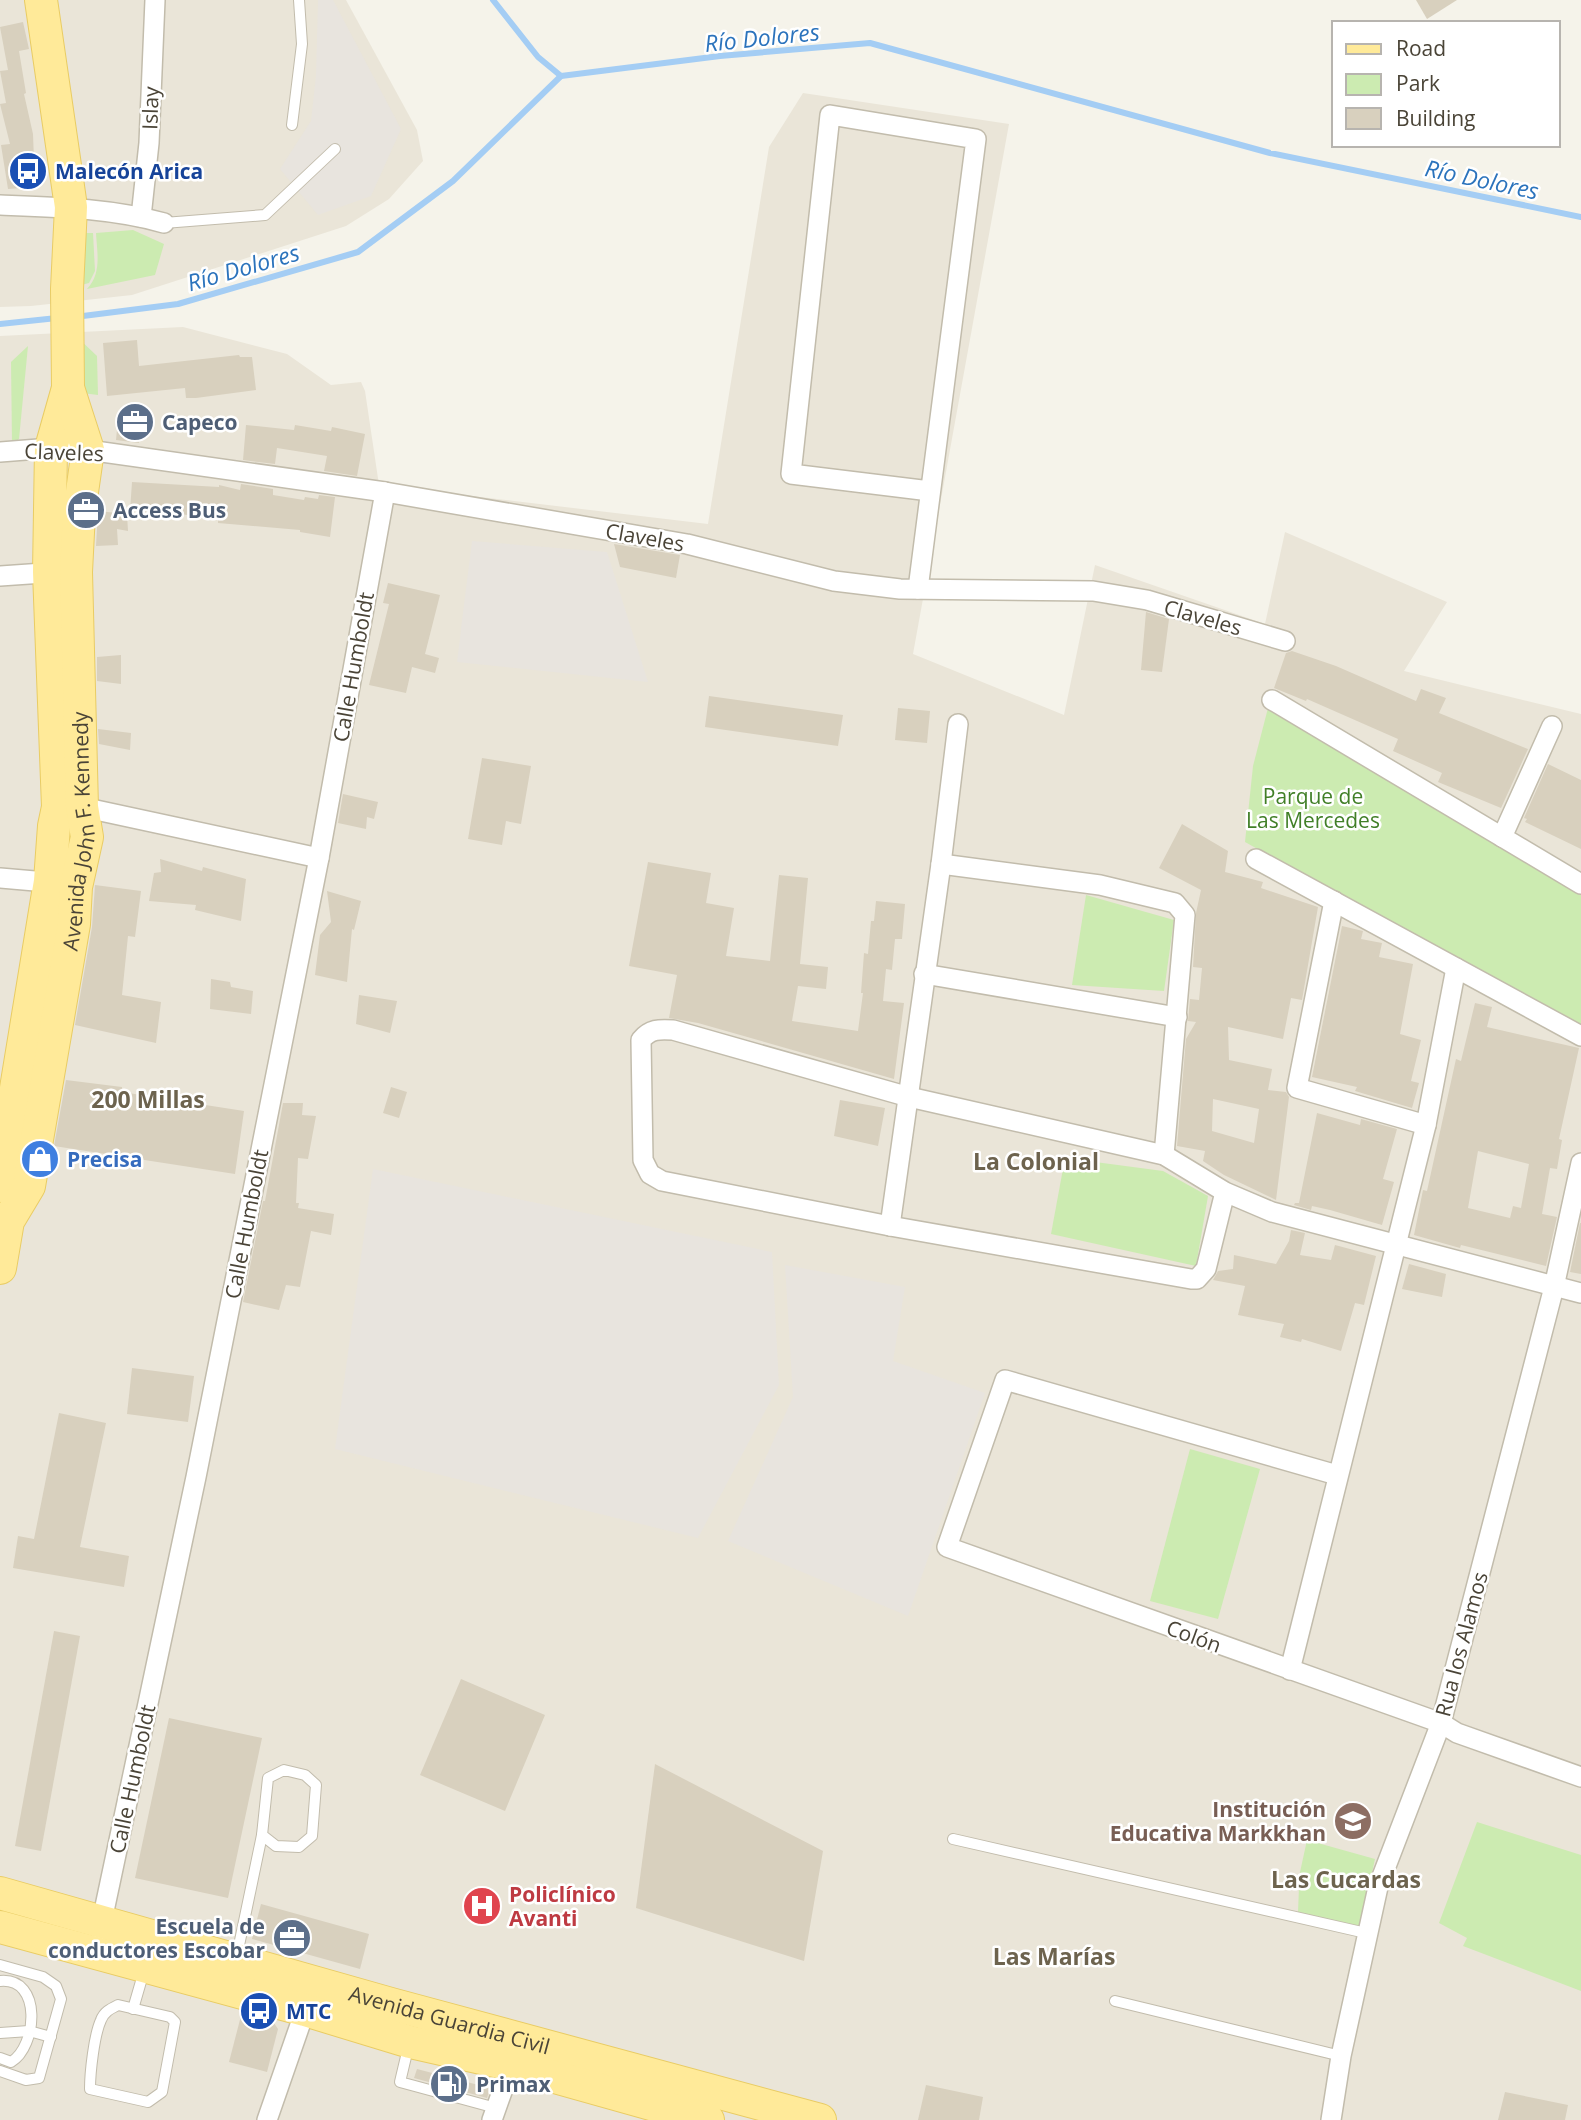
<svg xmlns="http://www.w3.org/2000/svg" width="1581" height="2120" font-family="'Open Sans',sans-serif">
  <style>
    .residential { fill: #eae5d8 }
    .industrial { fill: #e8e4de }
    .green { fill: #ccebb1 }
    .lines { fill: none; stroke-linecap: round; stroke-linejoin: round }
    .stream { stroke: #a4cdf4; stroke-width: 6 }
    .building { fill: #d8d0be; fill-rule: evenodd }
    .service-casing { stroke: #c2bcac; stroke-width: 12 }
    .minor-casing { stroke: #c2bcac; stroke-width: 22 }
    .primary-casing { stroke: #e9cc64; stroke-width: 34 }
    .service { stroke: #fff; stroke-width: 10 }
    .minor { stroke: #fff; stroke-width: 19 }
    .primary { stroke: #ffea99; stroke-width: 32 }
    .labels { text-anchor: middle; dominant-baseline: central; stroke-width: 5; stroke-linejoin: round; paint-order: stroke }
    .street-label { font-size: 21px; fill: #4a4437; stroke: #fff }
    .transit-label { font-size: 21px; font-weight: bold; fill: #164399; stroke: #fff; text-anchor: start }
    .service-label { font-size: 21px; font-weight: bold; fill: #4e5e75; stroke: #fff; text-anchor: start }
    .park-label { font-size: 21px; fill: #417f27; stroke: #fff }
    .shop-label { font-size: 21px; font-weight: bold; fill: #366cbe; stroke: #fff; text-anchor: start }
    .education-label { font-size: 21px; font-weight: bold; fill: #785e54; stroke: #fff; text-anchor: end }
    .health-label { font-size: 21px; font-weight: bold; fill: #be3a42; stroke: #fff; text-anchor: start }
    .water-label { font-size: 23px; font-style: italic; fill: #2b73bc; stroke: #fff }
    .neighbourhood-label { font-size: 23px; font-weight: bold; fill: #6d634e; stroke: #fff }
  </style>
  <rect width="100%" height="100%" fill="#f5f3ea"/>
  <g class="residential">
    <polygon points="0,0 346,0 417,130 423,161 389,199 346,226 132,295 31,306 0,307"/>
    <polygon points="803,93 1009,124 913,654 1064,715 1095,565 1265,624 1285,532 1447,602 1404,671 1581,714 1581,2120 0,2120 0,336 183,327 287,354 331,385 361,382 365,391 379,485 708,524 769,147"/>
  </g>
  <g class="industrial">
    <polygon points="318,0 333,0 401,129 371,196 318,215 280,169 311,121 316,76"/>
    <polygon points="472,541 607,552 648,682 457,662"/>
    <polygon points="373,1169 772,1252 779,1385 698,1538 335,1449"/>
    <polygon points="785,1265 905,1287 893,1361 985,1393 908,1616 728,1541 793,1397"/>
  </g>
  <g class="green">
    <path d="M133,230L164,244L155,275L87,289C102,273 97,253 96,233Z"/>
    <polygon points="84,233 93,233 95,271 89,283 81,285"/>
    <polygon points="77,337 97,356 98,395 82,393"/>
    <polygon points="28,346 19,439 12,444 11,362"/>
    <polygon points="1268,708 1581,895 1581,1030 1245,842 1253,766"/>
    <polygon points="1086,895 1174,920 1164,991 1072,985"/>
    <polygon points="1065,1158 1163,1171 1208,1196 1196,1266 1051,1234"/>
    <polygon points="1190,1449 1260,1469 1218,1619 1150,1601"/>
    <polygon points="1477,1822 1581,1855 1581,1991 1463,1946 1467,1938 1439,1923"/>
    <polygon points="1307,1840 1375,1859 1360,1929 1298,1912 1299,1887 1297,1886"/>
  </g>
  <g class="lines">
    <g class="stream">
      <polyline points="493,0 538,57 561,76"/>
      <polyline points="75,317 178,304 358,252 453,181 561,76 720,56 870,43 1270,153 1581,217"/>
      <polyline points="0,324 57,318"/>
    </g>
  </g>
  <g class="building">
    <polygon points="1416,0 1457,0 1427,19"/>
    <polygon points="23,22 29,49 19,51 26,93 24,94 33,134 35,187 8,189 1,145 10,144 0,104 6,103 0,71 8,70 0,27"/>
    <polygon points="137,340 139,366 239,355 240,357 252,357 256,390 196,398 186,398 185,388 107,396 103,343"/>
    <polygon points="118,419 141,421 139,443 116,440"/>
    <polygon points="246,425 294,430 295,425 331,431 332,427 365,434 357,476 324,471 327,456 277,448 275,464 243,460"/>
    <polygon points="132,482 219,487 219,485 240,490 241,484 273,489 273,495 304,500 305,497 318,499 319,495 335,497 330,537 300,532 300,530 218,523 218,517 130,511"/>
    <polygon points="98,511 127,514 128,531 117,529 118,545 96,546"/>
    <polygon points="614,544 680,555 676,578 620,567"/>
    <polygon points="388,583 440,595 425,654 439,658 435,673 412,667 406,693 369,685 389,604 383,603"/>
    <polygon points="1146,612 1169,619 1162,672 1141,670"/>
    <polygon points="1292,651 1336,666 1416,701 1421,689 1446,698 1439,713 1528,749 1501,808 1438,782 1442,773 1393,751 1398,739 1307,699 1306,701 1274,688 1286,653"/>
    <polygon points="121,655 121,684 97,681 97,657"/>
    <polygon points="709,696 843,715 838,746 705,727"/>
    <polygon points="898,708 930,711 927,743 895,740"/>
    <polygon points="98,729 131,733 130,750 99,744"/>
    <polygon points="482,758 531,766 521,824 506,821 502,845 468,839"/>
    <polygon points="1548,764 1581,780 1581,849 1525,822 1527,819 1524,818"/>
    <polygon points="343,794 378,802 374,819 367,817 366,829 338,823"/>
    <path d="M1182,824L1228,851L1225,872L1263,882L1261,888L1318,907L1302,1000L1291,998L1283,1039L1228,1027L1229,1060L1272,1069L1268,1090L1286,1092L1289,1097L1276,1200L1224,1175L1203,1161L1205,1151L1177,1146L1186,1039L1196,1022L1188,1021L1190,999L1199,1000L1202,968L1193,967L1196,913L1201,890L1159,868ZM1213,1099L1259,1109L1254,1143L1212,1131Z"/>
    <polygon points="160,859 202,871 203,867 246,879 241,921 195,910 196,905 149,901 154,873 161,872"/>
    <polygon points="648,862 711,873 706,903 734,908 726,956 770,961 779,875 808,878 800,964 828,967 826,989 798,986 792,1021 858,1031 863,993 861,993 864,953 868,954 871,921 874,921 876,901 905,904 902,939 895,939 892,970 886,969 883,1001 904,1003 894,1079 698,1023 669,1018 677,975 629,966"/>
    <polygon points="95,885 141,891 135,937 128,936 122,995 161,1002 156,1043 75,1025 92,927"/>
    <polygon points="327,891 361,901 354,930 352,929 347,982 315,975 320,935 331,922"/>
    <polygon points="1342,926 1363,931 1361,939 1382,943 1379,957 1413,964 1400,1034 1421,1040 1411,1081 1419,1083 1412,1108 1355,1091 1357,1087 1312,1077"/>
    <polygon points="211,979 230,982 231,987 253,991 251,1014 210,1009"/>
    <polygon points="359,995 397,1001 390,1033 356,1024"/>
    <path d="M1475,1003L1492,1007L1487,1027L1579,1048L1559,1139L1562,1140L1557,1169L1550,1168L1542,1214L1557,1217L1546,1266L1461,1245L1460,1248L1414,1235L1423,1190L1427,1191L1456,1059L1461,1061ZM1478,1151L1529,1164L1521,1208L1513,1206L1510,1218L1468,1208Z"/>
    <polygon points="66,1080 122,1087 122,1092 244,1111 235,1174 54,1146"/>
    <polygon points="391,1087 407,1092 399,1118 383,1113"/>
    <polygon points="840,1100 885,1108 878,1146 834,1136"/>
    <polygon points="283,1103 303,1103 302,1115 316,1116 308,1159 298,1158 296,1203 299,1203 298,1208 334,1214 331,1235 311,1231 300,1287 286,1285 279,1310 243,1302 263,1201 265,1201"/>
    <polygon points="1317,1113 1360,1125 1361,1119 1397,1129 1383,1179 1394,1182 1382,1225 1330,1210 1312,1206 1311,1210 1294,1205 1295,1203 1299,1203"/>
    <polygon points="1580,1223 1581,1223 1581,1274 1570,1272"/>
    <polygon points="1291,1230 1305,1233 1300,1255 1331,1260 1335,1245 1376,1256 1364,1305 1355,1303 1341,1351 1302,1339 1301,1342 1280,1337 1284,1324 1238,1315 1245,1286 1213,1280 1218,1271 1233,1269 1234,1255 1276,1264 1289,1241"/>
    <polygon points="1409,1264 1446,1274 1442,1297 1402,1289"/>
    <polygon points="132,1368 194,1376 188,1422 127,1414"/>
    <polygon points="59,1413 106,1423 80,1547 129,1556 124,1587 13,1568 18,1536 34,1539"/>
    <polygon points="54,1631 80,1636 41,1851 15,1846"/>
    <polygon points="461,1679 545,1715 505,1811 420,1775"/>
    <polygon points="169,1718 262,1738 228,1898 135,1878"/>
    <polygon points="655,1764 823,1851 804,1961 636,1908"/>
    <polygon points="261,1904 369,1934 360,1969 252,1939"/>
    <polygon points="242,2012 272,2020 278,2029 267,2072 229,2062"/>
    <polygon points="417,2069 490,2088 487,2098 414,2078"/>
    <polygon points="926,2085 983,2097 979,2120 918,2120"/>
    <polygon points="1505,2092 1568,2105 1565,2120 1498,2120"/>
  </g>
  <g class="lines">
    <defs>
      <g id="service">
        <polyline points="292,125 302,44 299,0"/>
        <polyline points="164,223 265,215 335,149"/>
        <polygon points="284,1770 305,1775 316,1785 312,1836 299,1847 276,1846 262,1835 268,1778"/>
        <polyline points="953,1839 1366,1933"/>
        <polyline points="237,1955 262,1835"/>
        <polyline points="0,1965 43,1977 56,1986 61,1999 39,2078 26,2080 0,2071"/>
        <path d="M0,1981C43,1977 37,2047 11,2062L0,2058"/>
        <polyline points="1115,2001 1341,2056"/>
        <path d="M118,2005L170,2017L175,2022L162,2092L148,2102L90,2089C90,2073 94,2035 101,2020C104,2012 110,2009 118,2005Z"/>
        <polyline points="133,2009 142,1978"/>
        <polyline points="0,2033 29,2031 51,2037"/>
        <polyline points="409,2044 400,2082 496,2108"/>
      </g>
      <g id="minor">
        <path d="M0,205C55,207 111,208 164,223"/>
        <polyline points="141,217 149,143 155,0"/>
        <polyline points="0,452 51,448 88,450 385,492 687,544 834,581 900,589 1093,591 1147,600 1285,641"/>
        <polyline points="0,576 58,572"/>
        <polyline points="918,589 976,139 830,115 791,474 930,491"/>
        <polyline points="1272,700 1581,884"/>
        <polyline points="73,807 82,807 319,858"/>
        <polyline points="1502,837 1552,726"/>
        <polyline points="1256,859 1581,1036"/>
        <polyline points="941,864 1100,885 1175,903 1185,915 1164,1155"/>
        <polyline points="0,878 58,883"/>
        <polyline points="1334,901 1297,1088 1426,1125"/>
        <polyline points="924,974 1177,1017"/>
        <path d="M1225,1192L1206,1269L1197,1279H1191L890,1226L662,1181L650,1174L643,1160L641,1040C650,1029 659,1029 673,1030L909,1097L1164,1155L1225,1192L1272,1212L1581,1293"/>
        <polyline points="890,1226 941,864 958,724"/>
        <polyline points="1337,1475 1005,1380 947,1547 1441,1723 1457,1733 1581,1777"/>
        <polyline points="1290,1670 1426,1125 1456,968"/>
        <polyline points="100,1930 196,1477 319,858 385,492"/>
        <polyline points="267,2120 308,2002"/>
        <polyline points="492,2120 515,2055"/>
        <polyline points="1331,2120 1341,2056 1378,1887 1441,1723 1554,1287 1581,1163"/>
      </g>
      <g id="primary">
        <polyline points="0,1186 50,881 54,826 58,807 49,572 51,448 68,388"/>
        <path id="s1" d="M0,1268L8,1221L29,1186L74,924L76,887L87,837L82,807L76,572L79,513L88,450L68,388L67,289L71,207L41,0"/>
        <path id="s2" d="M0,1893L391,2004L820,2120"/>
        <polyline points="0,1927 305,2010 410,2042 512,2065 708,2120"/>
      </g>
    </defs>
    <use href="#service" class="service-casing"/>
    <use href="#minor" class="minor-casing"/>
    <use href="#primary" class="primary-casing"/>
    <use href="#service" class="service"/>
    <use href="#minor" class="minor"/>
    <use href="#primary" class="primary"/>
  </g>
  <defs>
    <symbol id="bus-disc" viewBox="-11 -11 22 22"><circle r="9.5" fill="#1a4fb4" stroke="#fff"/><path d="M-5-6H5V4H4V6H2V4H-2V6H-4V4H-5ZM-3.5-4V0h7V-4ZM-3.5 1.2v1.5H-2V1.2ZM2 1.2v1.5H3.5V1.2Z" fill="#fff"/></symbol>
    <symbol id="office-disc" viewBox="-11 -11 22 22"><circle r="9.5" fill="#5c6f8a" stroke="#fff"/><path d="M-6-3h4V-5.5h4V-3h4V5H-6ZM-1-4.5V-3h2v-1.5ZM-6 0V1H6V0Z" fill="#fff"/></symbol>
    <symbol id="shop-disc" viewBox="-11 -11 22 22"><circle r="9.5" fill="#3f7fe0" stroke="#fff"/><path d="M-5-2.5h2.3a2.7 3.5 0 0 1 5.4 0H5L5.5 6h-11ZM-1.5-2.5h3a1.5 2.3 0 0 0-3 0Z" fill="#fff"/></symbol>
    <symbol id="school-disc" viewBox="-11 -11 22 22"><circle r="9.5" fill="#8d6e63" stroke="#fff"/><path d="M0-5L7-2L0 1L-7-2ZM-4 1L0 2.5L4 1V4Q0 6-4 4Z" fill="#fff"/></symbol>
    <symbol id="hospital-disc" viewBox="-11 -11 22 22"><circle r="9.5" fill="#e0444e" stroke="#fff"/><path d="M-5-5h3v3.5h4V-5h3V5h-3V1.5h-4V5h-3Z" fill="#fff"/></symbol>
    <symbol id="fuel-disc" viewBox="-11 -11 22 22"><circle r="9.5" fill="#5c6f8a" stroke="#fff"/><path d="M-5.5-6h7V0h2V4h1.3V-2.5L3-4.5l.8-.8L6-3V5H2.5V1h-1V6h-7ZM-4.2-4.7v3.2H.2V-4.7Z" fill="#fff"/></symbol>
  </defs>
  <g fill-rule="evenodd">
    <use href="#bus-disc" x="6" y="149" width="44" height="44"/>
    <use href="#office-disc" x="113" y="400" width="44" height="44"/>
    <use href="#office-disc" x="64" y="488" width="44" height="44"/>
    <use href="#shop-disc" x="18" y="1137" width="44" height="44"/>
    <use href="#school-disc" x="1331" y="1799" width="44" height="44"/>
    <use href="#hospital-disc" x="460" y="1884" width="44" height="44"/>
    <use href="#office-disc" x="270" y="1916" width="44" height="44"/>
    <use href="#bus-disc" x="237" y="1989" width="44" height="44"/>
    <use href="#fuel-disc" x="427" y="2062" width="44" height="44"/>
  </g>
  <g class="labels">
    <g class="street-label">
      <text transform="translate(150 108) rotate(-88)">Islay</text>
      <text transform="translate(64 452) rotate(2)">Claveles</text>
      <text transform="translate(645 537) rotate(10)">Claveles</text>
      <text transform="translate(1203 617) rotate(16)">Claveles</text>
      <text transform="translate(353 667) rotate(-80)">Calle Humboldt</text>
      <text stroke="none"><textPath href="#s1" startOffset="448">Avenida John F. Kennedy</textPath></text>
      <text transform="translate(246 1224) rotate(-79)">Calle Humboldt</text>
      <text transform="translate(1194 1636) rotate(20)">Colón</text>
      <text transform="translate(1461 1644) rotate(-75)">Rua los Alamos</text>
      <text transform="translate(132 1779) rotate(-78)">Calle Humboldt</text>
      <text stroke="none"><textPath href="#s2" startOffset="467">Avenida Guardia Civil</textPath></text>
    </g>
    <g class="transit-label">
      <text x="55" y="171">Malecón Arica</text>
      <text x="286" y="2011">MTC</text>
    </g>
    <g class="service-label">
      <text x="162" y="422">Capeco</text>
      <text x="113" y="510">Access Bus</text>
      <text x="265" y="1926" text-anchor="end">Escuela de<tspan x="265" dy="24">conductores Escobar</tspan></text>
      <text x="476" y="2084">Primax</text>
    </g>
    <g class="park-label">
      <text x="1313" y="796">Parque de<tspan x="1313" dy="24">Las Mercedes</tspan></text>
    </g>
    <g class="shop-label">
      <text x="67" y="1159">Precisa</text>
    </g>
    <g class="education-label">
      <text x="1326" y="1809">Institución<tspan x="1326" dy="24">Educativa Markkhan</tspan></text>
    </g>
    <g class="health-label">
      <text x="509" y="1894">Policlínico<tspan x="509" dy="24">Avanti</tspan></text>
    </g>
    <g class="water-label">
      <text transform="translate(762 37) rotate(-6)">Río Dolores</text>
      <text transform="translate(1482 179) rotate(12)">Río Dolores</text>
      <text transform="translate(243 267) rotate(-16)">Río Dolores</text>
    </g>
    <g class="neighbourhood-label">
      <text x="148" y="1099">200 Millas</text>
      <text x="1036" y="1161">La Colonial</text>
      <text x="1346" y="1879">Las Cucardas</text>
      <text x="1054" y="1956">Las Marías</text>
    </g>
  </g>
  <rect x="1332" y="21" width="228" height="126" fill="#ffffff" stroke="#b7b4af" stroke-width="2"/>
  <rect x="1346" y="44" width="35" height="10" fill="#ffea99" stroke="#b7b4af" stroke-width="2"/>
  <text x="1396" y="56" font-size="21" fill="#4a4437">Road</text>
  <rect x="1346" y="74" width="35" height="21" fill="#ccebb1" stroke="#b7b4af" stroke-width="2"/>
  <text x="1396" y="91" font-size="21" fill="#4a4437">Park</text>
  <rect x="1346" y="108" width="35" height="21" fill="#d8d0be" stroke="#b7b4af" stroke-width="2"/>
  <text x="1396" y="126" font-size="21" fill="#4a4437">Building</text>
</svg>
